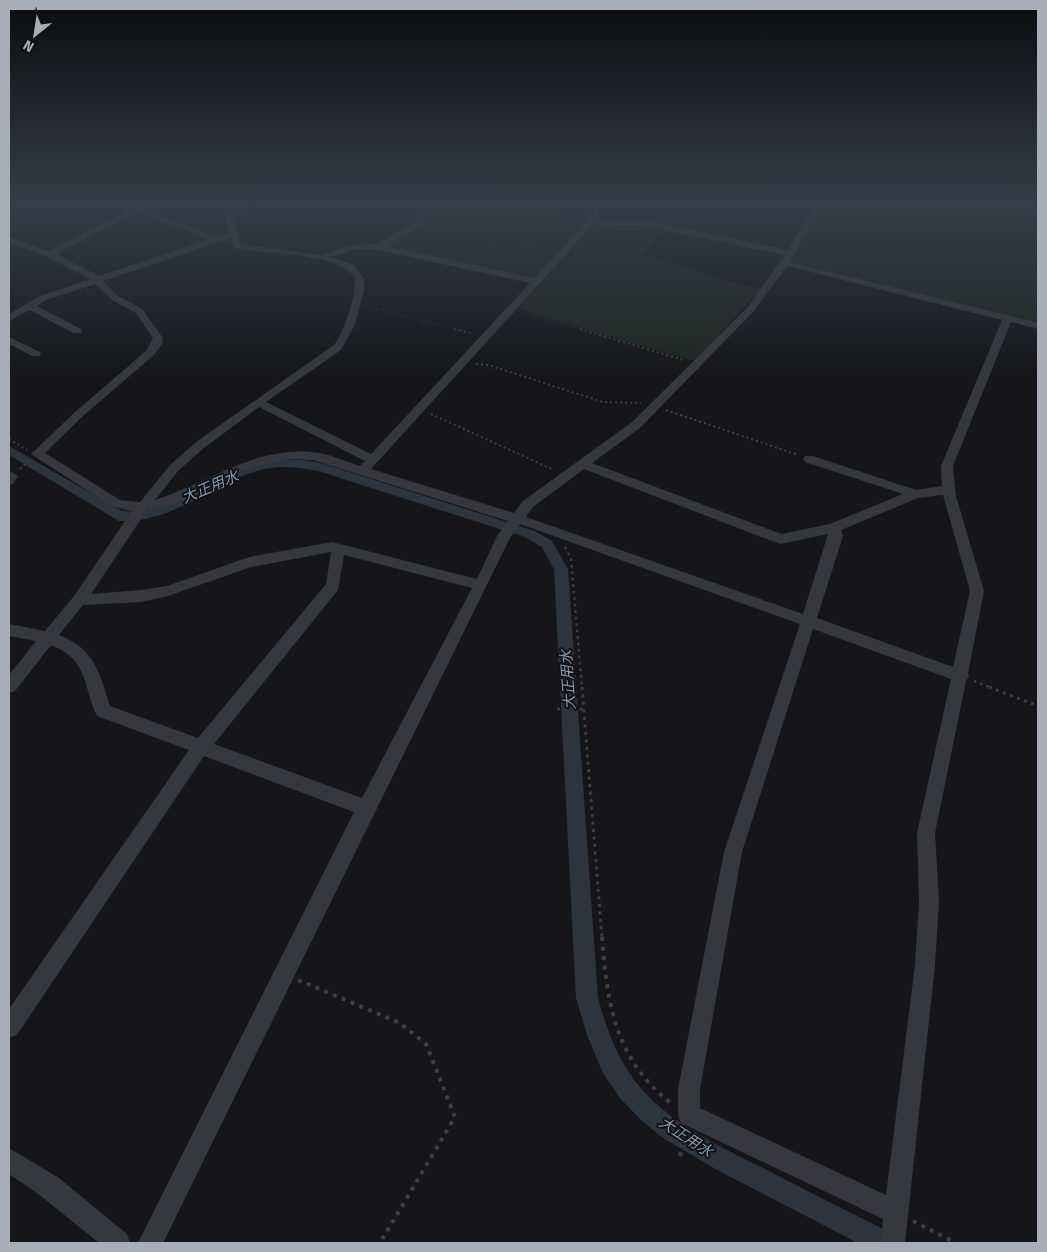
<svg xmlns="http://www.w3.org/2000/svg" width="1047" height="1252" font-family="'Fira Sans','Noto Sans JP',sans-serif">
  <style>
    .green { fill: #1e261f }
    .lines { fill: none; stroke-linecap: round; stroke-linejoin: round }
    .canal { fill: #2c353c; fill-rule: evenodd }
    .path-far4 { stroke: #3d3f44; stroke-width: 1; stroke-dasharray: 1 2.5; stroke-linecap: butt }
    .path-far3 { stroke: #3d3f44; stroke-width: 2; stroke-dasharray: 2 3; stroke-linecap: butt }
    .path-far2 { stroke: #3d3f44; stroke-width: 2.5; stroke-dasharray: 2.5 4; stroke-linecap: butt }
    .path-far1 { stroke: #3d3f44; stroke-width: 3; stroke-dasharray: 3 4.5; stroke-linecap: butt }
    .path { stroke: #3d3f44; stroke-width: 4; stroke-dasharray: 4 5.5; stroke-linecap: butt }
    .minor { fill: #37383d; fill-rule: evenodd }
    .labels { text-anchor: middle; dominant-baseline: central; stroke-width: 4; stroke-linejoin: round; paint-order: stroke }
    .water-label { font-size: 15px; font-style: italic; fill: #7f9bb3; stroke: #111113 }
  </style>
  <rect width="100%" height="100%" fill="#161618"/>
  <g class="green">
    <polygon points="427,203 559,203 564,220 588,222 534,280 385,247 426,220 428,216"/>
    <polygon points="824,203 1038,203 1038,324 795,263 792,260"/>
    <polygon points="596,226 648,226 666,229 643,255 760,290 697,359 690,360 521,310 519,308 592,227"/>
  </g>
  <g class="lines">
    <path class="canal" d="M9,446L122,511L139,512L152,508C211,486 257,446 324,464L535,531L552,541L568,569L598,998C606,1028 616,1055 635,1081C667,1123 721,1147 767,1170C809,1192 851,1213 893,1234L896,1243H858L719,1171L663,1138L640,1119L620,1098L603,1073L587,1035L576,998L554,569L542,547L525,537L318,471C301,468 283,465 265,469C213,480 178,523 119,521L9,455Z"/>
    <g class="path-far4">
      <polyline points="542,203 552,217 550,221 552,223"/>
      <polyline points="512,222 520,222 523,231 516,238 535,243"/>
      <polyline points="480,259 508,235 513,227 506,203"/>
      <polyline points="499,263 538,225 531,213 512,203"/>
      <polyline points="509,265 552,223"/>
      <polyline points="366,306 459,330"/>
      <polyline points="524,312 584,330"/>
    </g>
    <g class="path-far3">
      <polyline points="454,329 474,334"/>
      <polyline points="580,329 684,360"/>
      <polyline points="476,364 488,365 603,402 641,403"/>
      <polyline points="666,410 798,455"/>
      <polyline points="431,414 554,470"/>
      <polyline points="9,439 27,450"/>
      <polyline points="20,469 29,461"/>
    </g>
    <g class="path-far2">
      <polyline points="565,547 571,558 582,688"/>
      <polyline points="974,681 992,688"/>
    </g>
    <g class="path-far1">
      <polyline points="582,687 602,938"/>
      <polyline points="989,687 1038,706"/>
      <polyline points="557,709 583,709"/>
    </g>
    <g class="path">
      <path d="M602,937C607,1003 615,1060 671,1103"/>
      <polyline points="298,980 400,1023 426,1044 455,1117 380,1243"/>
      <polyline points="680,1156 685,1131"/>
      <polyline points="913,1221 956,1243"/>
    </g>
    <g class="minor">
      <path d="M143,203H153L143,209L217,237L229,233L226,219L239,203H247L234,219L241,244L322,255L349,245L377,244L419,219L420,203H428L426,222L387,246L534,278L587,221L593,203H601L596,220H644L788,250L816,203H824L790,262L1038,323V329L1011,322L953,466L956,496L984,591L968,673L969,676L966,681L935,833L939,902L935,965L905,1243H881L883,1219L681,1123L678,1115V1089L724,852L800,624L520,524L510,538L163,1243H138L354,812L204,756L17,1035L9,1038V1009L189,750L97,716C82,685 89,660 51,645L15,691L9,693V675L36,641L9,636V624L45,631L74,596L132,511L111,506L31,454L75,412L146,351L153,338L136,313L112,300L95,284L46,300L37,306L81,329V333H73L30,310L9,321V314L40,296L91,279L46,256L9,243V237L48,251ZM137,212L209,239L99,276L56,254ZM593,225L644,226L785,255L747,308L632,422L523,501L514,513L371,469ZM231,238L234,248C268,256 329,250 354,276C358,291 344,333 334,345L196,442L170,465L140,502L120,500L45,453L83,416L154,355L162,344L163,338L142,309L118,296L103,281L217,243H224L225,240ZM357,249L378,250L530,283L371,454L266,402L341,350L355,324L364,290V279L354,265L330,257ZM787,266L1002,320L941,466L942,486L916,490L813,456H805L803,459L805,462L903,494L830,524L781,534L592,463L640,428L753,312ZM259,407L365,461L360,466C344,461 328,453 312,452C253,447 208,483 155,500L178,471L204,448ZM293,459L313,460L508,521L497,536L477,579L332,542L249,557L167,586L141,590L91,594L147,510C178,507 209,486 237,473C255,465 274,462 293,459ZM584,469L780,544L828,534L803,614L526,517L533,507ZM943,495L970,591L953,667L817,618L843,536L841,530L918,498ZM331,552L326,584L198,738L110,706C99,672 95,649 59,635L83,605L141,602L168,596L251,567ZM344,555L472,588L362,798L214,744L338,590ZM813,629L951,679L917,833L919,902L915,965L886,1195L700,1108V1089L742,852Z"/>
      <polygon points="9,337 40,352 41,354 40,356 32,356 9,344"/>
      <polygon points="12,472 18,476 13,484 9,485 9,473"/>
      <polygon points="9,1148 59,1178 127,1234 130,1243 99,1243 41,1196 9,1174"/>
    </g>
  </g>
  <linearGradient id="sky" x2="0" y2="1"><stop stop-color="#0c0c0d"/><stop offset="0.54" stop-color="#363c48"/><stop offset="1" stop-color="#363c48" stop-opacity="0"/></linearGradient>
  <rect width="1047" height="378" fill="url(#sky)"/>
  <g class="labels">
    <g class="water-label">
      <text transform="translate(210 487) rotate(-23)">大正用水</text>
      <text transform="translate(568 680) rotate(-94)">大正用水</text>
      <text transform="translate(686 1137) rotate(33)">大正用水</text>
    </g>
  </g>
  <rect width="1047" height="1252" fill="none" stroke="#a8adb8" stroke-width="20"/>
  <g transform="translate(35 35) rotate(210)" stroke="#111113" stroke-width="4" paint-order="stroke">
  <path d="M0-4L9 19L0 12L-9 19Z" fill="#a8adb8"/>
  <text y="-8" font-size="14" font-weight="bold" text-anchor="middle" fill="#a8adb8">N</text>
  </g>
</svg>
